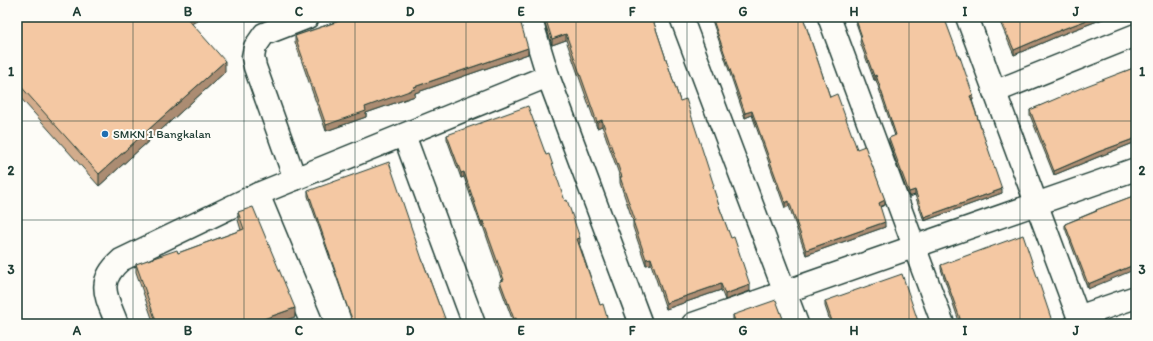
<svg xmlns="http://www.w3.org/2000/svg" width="1153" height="341" font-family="Itim,sans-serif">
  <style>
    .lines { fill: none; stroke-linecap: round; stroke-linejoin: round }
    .minor-casing { stroke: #1f3d34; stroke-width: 25 }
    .minor { stroke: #fdfcf7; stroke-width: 22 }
    .wall { fill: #d2ac8c; stroke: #1f3d34 }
    .shaded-wall { fill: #ab8c72; stroke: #1f3d34 }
    .building { fill: #f4c8a3; stroke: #1f3d34 }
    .grid { fill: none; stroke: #1f3d34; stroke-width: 1; stroke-opacity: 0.55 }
    .poi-dot { fill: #1f6fb2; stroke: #fdfcf7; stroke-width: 1.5 }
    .labels { text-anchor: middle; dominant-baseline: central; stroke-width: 4; stroke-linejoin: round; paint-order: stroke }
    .poi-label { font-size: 12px; fill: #1f3d34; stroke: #fdfcf7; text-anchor: start }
    .neatline { fill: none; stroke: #1f3d34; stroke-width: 1.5 }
    .grid-label { font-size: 13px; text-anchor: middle; font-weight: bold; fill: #1f3d34 }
  </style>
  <rect width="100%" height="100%" fill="#fdfcf7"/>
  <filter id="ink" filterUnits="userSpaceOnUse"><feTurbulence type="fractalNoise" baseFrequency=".025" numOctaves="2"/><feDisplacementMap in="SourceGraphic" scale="8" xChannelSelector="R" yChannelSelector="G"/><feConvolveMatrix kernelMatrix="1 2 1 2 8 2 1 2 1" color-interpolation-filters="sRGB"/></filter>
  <g filter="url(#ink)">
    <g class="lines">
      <defs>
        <g id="minor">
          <polyline points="530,17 548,76 641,324"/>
          <polyline points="681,17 797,324"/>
          <polyline points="829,17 943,324"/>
          <polyline points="967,17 1081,324"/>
          <polyline points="994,92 1136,35"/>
          <polyline points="404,135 474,324"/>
          <polyline points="295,179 255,67 253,57 255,47 264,34 308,17"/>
          <polyline points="258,194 312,324"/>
          <polyline points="1078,317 1136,297"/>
          <path d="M117,324C107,297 95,283 121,260L258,194L548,76"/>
          <polyline points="693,324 1136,169"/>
        </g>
      </defs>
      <use href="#minor" class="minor-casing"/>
      <use href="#minor" class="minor"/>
    </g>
    <g class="wall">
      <polygon points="17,17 192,24 225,72 99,186 17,94"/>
      <polygon points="344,17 519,17 528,54 415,93 415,96 366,113 366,117 326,131 295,42 295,36 344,19"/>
      <polygon points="543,17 652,17 680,101 714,192 720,209 750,291 725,300 721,290 666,309 651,264 646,265 633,227 633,221 620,183 620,177 602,126 597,128 566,40 552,45"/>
      <polygon points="711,17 803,17 830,97 885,205 880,207 885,227 806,255 789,206 785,208 752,115 745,118"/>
      <polygon points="854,17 944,17 973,100 972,100 1002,193 924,221 915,195 909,197 889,142 889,138 895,136 876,80 874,80 860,42 861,37"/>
      <polygon points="998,17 1108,17 1063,34 1014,55"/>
      <polygon points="1136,67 1136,142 1098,157 1054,175 1030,115 1030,110"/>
      <polygon points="447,135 546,155 580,243 579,243 600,305 609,324 516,324 516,323 514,324 500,286 500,281 502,281 483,226 481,226 464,177 461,178 447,139"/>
      <polygon points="308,191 422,259 439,305 447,324 353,324 308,196"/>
      <polygon points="1136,195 1088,289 1065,228 1065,224 1096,211 1096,210"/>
      <polygon points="238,212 295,317 274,324 154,324 136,272 136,264 178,253 241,230 238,220"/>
      <polygon points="941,265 1053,324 960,324 941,269"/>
      <polygon points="825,301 919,324 831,324 825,306"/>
      <polygon points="733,315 785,324 733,324"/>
    </g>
    <g class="shaded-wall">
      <polygon points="185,17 205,17 185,27"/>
      <polygon points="1095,17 1108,17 1063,34 1014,55 1014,50 1063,29"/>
      <polygon points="566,34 566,40 552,45 552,39"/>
      <polygon points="528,48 528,54 415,93 415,96 366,113 366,117 326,131 326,125 365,107 414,87"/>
      <polygon points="225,61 225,72 99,186 99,174"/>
      <polygon points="876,75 876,80 874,80 874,76"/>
      <polygon points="973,95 973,100 970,101 970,96"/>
      <polygon points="752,111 752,115 745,118 745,113"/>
      <polygon points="602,120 602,126 597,128 597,122"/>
      <polygon points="1136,138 1136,142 1098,157 1054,175 1054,171 1098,152"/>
      <polygon points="464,172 464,177 461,178 461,173"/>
      <polygon points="1002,189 1002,193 924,221 924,217"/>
      <polygon points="915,190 915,195 909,197 909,192"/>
      <polygon points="885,200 885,205 879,207 879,203"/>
      <polygon points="789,201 789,206 785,208 785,203"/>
      <polygon points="483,221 483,226 481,226 481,222"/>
      <polygon points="885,222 885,227 806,255 806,250"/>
      <polygon points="580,238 580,243 577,244 577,239"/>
      <polygon points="651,258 651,264 646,265 646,259"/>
      <polygon points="1136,264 1136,269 1088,289 1088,284"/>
      <polygon points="721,284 721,290 666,309 666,303"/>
      <polygon points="750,285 750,291 725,300 725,294"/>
      <rect x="17" y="301" width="1" height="8"/>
      <polygon points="295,308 295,317 274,324 255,324 255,322"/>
      <polygon points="516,318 516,323 514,324 514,319"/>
    </g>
    <g class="building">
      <polygon points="17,17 186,17 225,61 99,174 17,82"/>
      <polygon points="344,17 519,17 528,48 414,87 415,89 365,107 366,111 326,125 295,36 345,19"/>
      <polygon points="545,17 652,17 680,101 686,99 714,186 713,187 720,209 731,238 734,237 750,285 725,294 721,284 666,303 651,258 646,259 633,221 635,220 620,177 622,177 602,120 597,122 566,34 552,39"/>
      <polygon points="712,17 803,17 830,97 837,94 857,149 865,146 885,200 879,203 885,222 806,250 789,201 785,203 752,111 745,113"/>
      <polygon points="855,17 944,17 959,57 960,57 973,95 970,96 1002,189 924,217 915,190 909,192 889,138 896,135 876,75 874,76 860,37 862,37"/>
      <polygon points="1000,17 1095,17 1063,29 1014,50"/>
      <polygon points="1136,67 1136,138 1098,152 1054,171 1030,110 1081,88"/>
      <polygon points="528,106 546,155 549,154 565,201 567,200 580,238 577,239 600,305 603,304 609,324 518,324 516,318 514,319 500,281 504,280 483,221 481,222 464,172 461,173 447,135"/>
      <polygon points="389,162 422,259 439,305 440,305 447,324 354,324 347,306 308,191"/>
      <polygon points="1136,195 1136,264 1088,284 1065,224 1097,211 1096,210"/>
      <polygon points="253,207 295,308 255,322 256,324 157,324 136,264 177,250 178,253 244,229 238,212"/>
      <polygon points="1023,235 1053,324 962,324 941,265"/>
      <polygon points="902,274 919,324 833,324 825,301"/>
      <polygon points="776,300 785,324 736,324 733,315"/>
      <polygon points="1136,322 1136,324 1130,324"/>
    </g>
  </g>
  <path class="grid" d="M133,17V324M244,17V324M355,17V324M466,17V324M576,17V324M687,17V324M798,17V324M909,17V324M1020,17V324M17,121H1136M17,220H1136"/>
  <circle class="poi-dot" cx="105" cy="134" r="4"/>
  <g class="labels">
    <g class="poi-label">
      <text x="113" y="134">SMKN 1 Bangkalan</text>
    </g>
  </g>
  <rect width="1153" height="341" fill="none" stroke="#fdfcf7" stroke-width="44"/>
  <rect x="22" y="22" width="1109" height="297" class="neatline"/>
  <g class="grid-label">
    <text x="77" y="16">A</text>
    <text x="188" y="16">B</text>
    <text x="299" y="16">C</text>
    <text x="410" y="16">D</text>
    <text x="521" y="16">E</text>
    <text x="632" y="16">F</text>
    <text x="743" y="16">G</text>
    <text x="854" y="16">H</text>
    <text x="965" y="16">I</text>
    <text x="1076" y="16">J</text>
    <text x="11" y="76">1</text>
    <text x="1142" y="76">1</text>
    <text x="11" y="175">2</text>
    <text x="1142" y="175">2</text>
    <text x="11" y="274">3</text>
    <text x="1142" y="274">3</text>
    <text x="77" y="335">A</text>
    <text x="188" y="335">B</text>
    <text x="299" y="335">C</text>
    <text x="410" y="335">D</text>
    <text x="521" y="335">E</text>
    <text x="632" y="335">F</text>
    <text x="743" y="335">G</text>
    <text x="854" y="335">H</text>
    <text x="965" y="335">I</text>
    <text x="1076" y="335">J</text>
  </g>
</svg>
